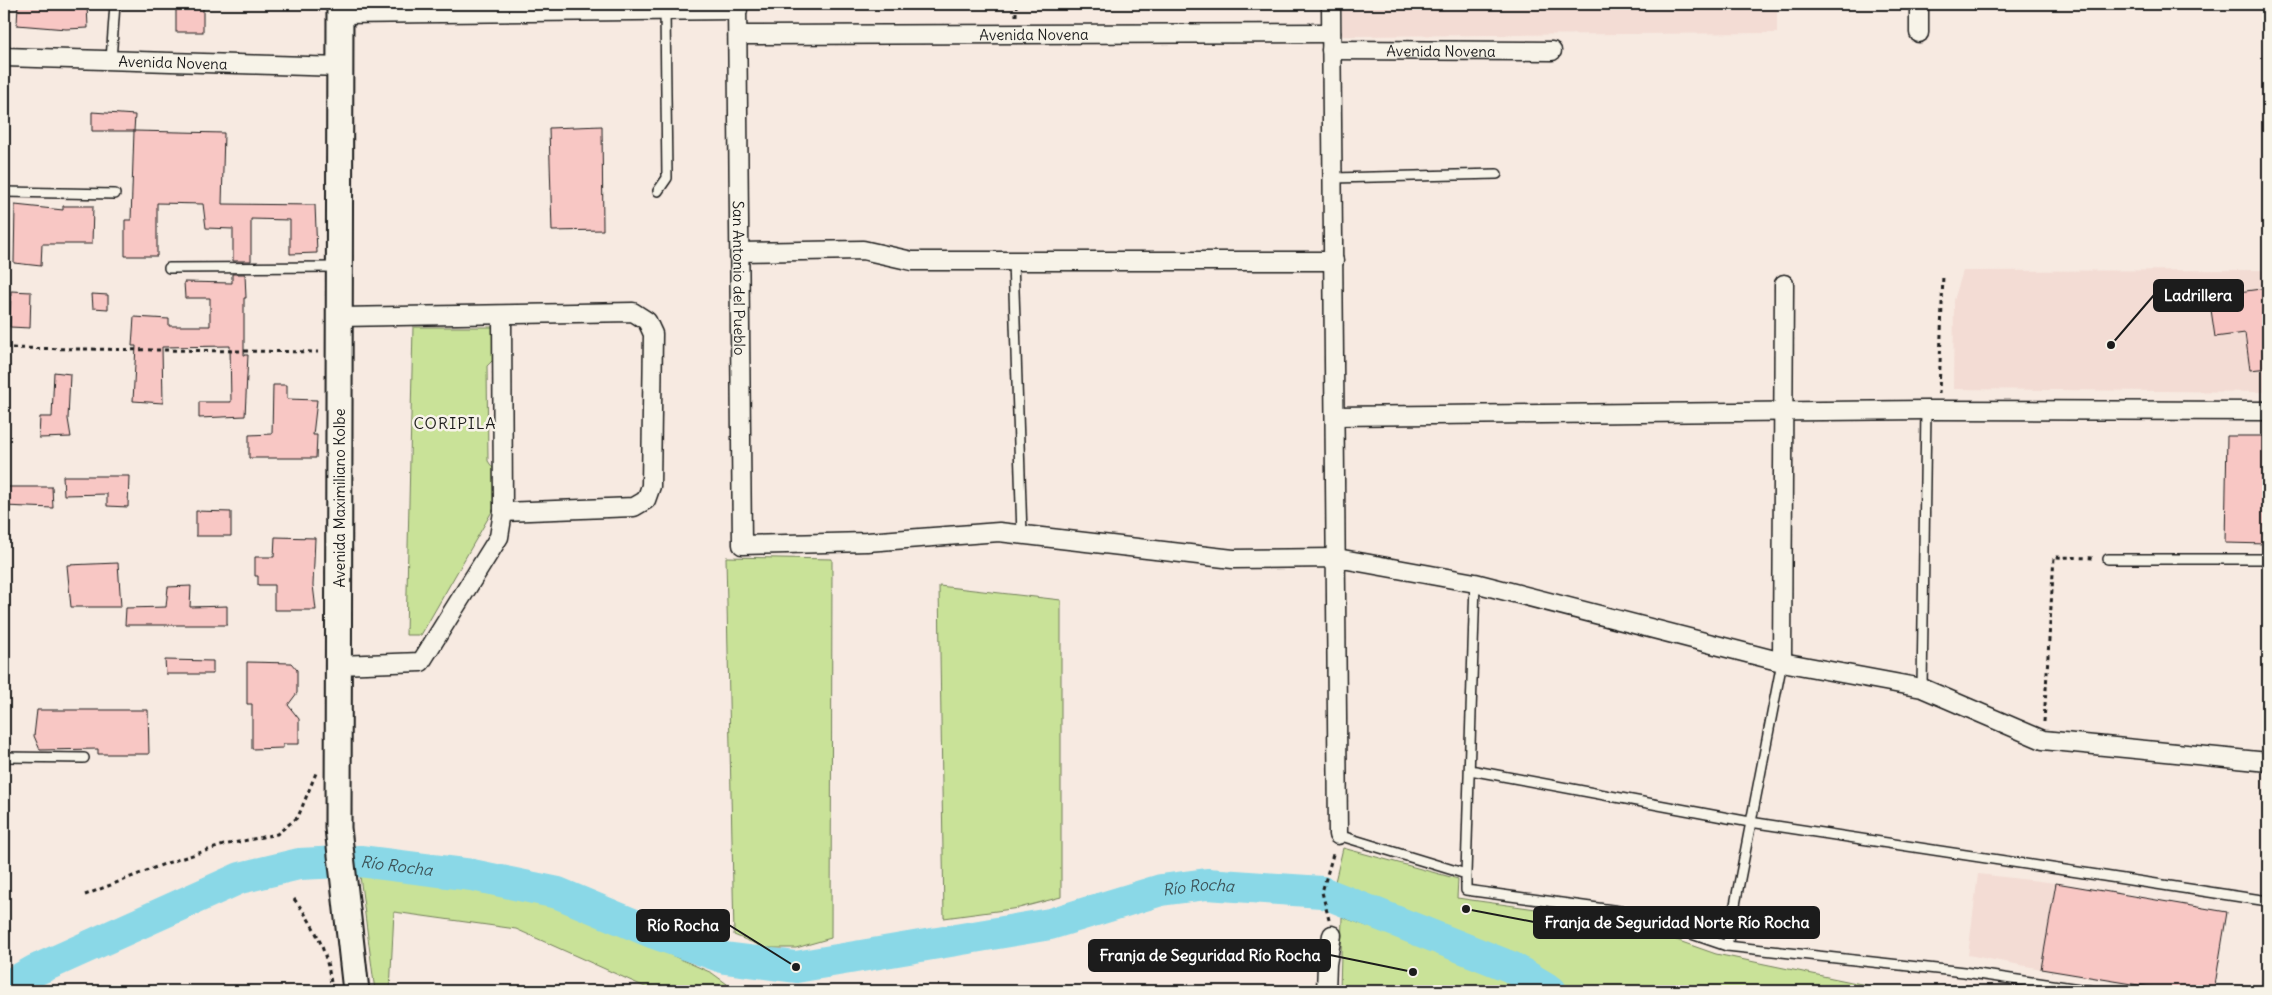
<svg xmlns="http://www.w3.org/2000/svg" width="2272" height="995" font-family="Delius,sans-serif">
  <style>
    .built { fill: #f3dcd4 }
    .green { fill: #c9e298; stroke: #727f5a }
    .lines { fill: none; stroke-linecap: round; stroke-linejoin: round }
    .river { stroke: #8ad8e7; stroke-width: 32 }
    .building { fill: #f8c7c4; stroke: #1c1c1c }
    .service-casing { stroke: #1c1c1c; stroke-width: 12 }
    .minor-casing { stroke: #1c1c1c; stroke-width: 21 }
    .secondary-casing { stroke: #1c1c1c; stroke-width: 29 }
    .path { stroke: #1c1c1c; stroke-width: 3; stroke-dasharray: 4 4; stroke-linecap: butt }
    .service { stroke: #f7f3e8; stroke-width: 9 }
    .minor { stroke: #f7f3e8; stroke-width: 18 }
    .secondary { stroke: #f7f3e8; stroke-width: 25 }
    .labels { text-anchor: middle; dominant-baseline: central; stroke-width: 5; stroke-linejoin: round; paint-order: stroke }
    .street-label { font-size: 15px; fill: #1c1c1c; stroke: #f7f3e8 }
    .neighbourhood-label { font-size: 16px; letter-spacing: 1px; fill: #1c1c1c; stroke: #f7f3e8 }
    .water-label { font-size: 16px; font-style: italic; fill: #3d5459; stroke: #f7f3e8 }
    .leader { fill: none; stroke: #1c1c1c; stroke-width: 2 }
    .callout-dot { fill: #1c1c1c; stroke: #f7f3e8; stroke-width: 2 }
    .callout { fill: #1c1c1c; stroke: #1c1c1c; stroke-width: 2 }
    .callout-label { font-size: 16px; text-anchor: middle; font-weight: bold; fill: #fff }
  </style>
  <rect width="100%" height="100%" fill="#f7eae1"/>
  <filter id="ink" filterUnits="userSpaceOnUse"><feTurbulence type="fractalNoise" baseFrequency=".02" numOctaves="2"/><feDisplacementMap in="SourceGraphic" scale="10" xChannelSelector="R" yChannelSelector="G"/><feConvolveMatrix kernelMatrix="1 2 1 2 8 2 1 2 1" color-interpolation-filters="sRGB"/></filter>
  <g filter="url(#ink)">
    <g class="built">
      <polygon points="1342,4 1777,4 1777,33 1342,36"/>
      <polygon points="2268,270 2268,392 1953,389 1954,300 1963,271"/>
      <polygon points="1978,874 2056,883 2041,969 1968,955"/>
    </g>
    <g class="green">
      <polygon points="413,327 493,327 494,359 487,366 488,461 495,471 494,508 421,635 406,635"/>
      <polygon points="726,557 832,559 831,938 796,948 766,948 734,935"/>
      <polygon points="939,586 1061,600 1061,897 1019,908 944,918"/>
      <polygon points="1343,848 1458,879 1457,898 1622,921 1716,954 1895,991 1568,991 1525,962 1334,886"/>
      <polygon points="360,876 398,877 555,904 712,973 727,984 728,991 654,991 516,929 394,912 390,991 375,991"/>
      <polygon points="1342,917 1441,953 1530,991 1340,991"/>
    </g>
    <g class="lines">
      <path class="river" id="s1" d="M4,988L36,970L240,878L299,864L360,861L472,875L558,893L654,933L725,958L796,967L1050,924L1161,890L1207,884L1322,892L1511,967L1551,991"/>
    </g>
    <g class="building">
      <polygon points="18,4 87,4 88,28 66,29 17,25"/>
      <rect x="176" y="4" width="27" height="28"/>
      <polygon points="92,112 135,115 134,131 92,131"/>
      <polygon points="602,126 603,230 552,231 549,128"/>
      <polygon points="134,131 224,133 222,204 315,205 317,253 290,254 290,220 251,219 251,261 233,261 233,229 206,228 203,204 157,203 157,256 125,256 125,220 131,220"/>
      <polygon points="15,205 63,210 63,206 93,206 92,244 42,244 41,266 14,263"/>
      <polygon points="232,274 245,274 246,298 244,298 244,355 248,355 245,416 199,418 199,402 231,402 230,346 162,347 163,403 133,401 136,346 132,346 134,317 169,319 169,326 210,326 210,298 185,298 184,282 232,283"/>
      <polygon points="2268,288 2268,368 2250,370 2245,333 2215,337 2209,296"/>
      <polygon points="11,291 31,292 30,328 10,327"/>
      <polygon points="92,294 108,295 108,309 93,308"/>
      <polygon points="54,372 70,374 68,419 71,437 39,438 40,417 52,417"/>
      <polygon points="273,385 287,385 287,399 317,400 313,435 317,435 316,458 249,458 249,435 272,434"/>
      <polygon points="2227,436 2268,436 2268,544 2225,543"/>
      <polygon points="63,476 129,476 128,507 107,506 107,494 64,495"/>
      <polygon points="4,487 52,487 53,508 4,506"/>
      <polygon points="196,511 231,512 231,536 196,536"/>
      <polygon points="275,537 315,538 313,585 316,610 274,610 274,585 258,585 258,576 255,576 255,557 274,557"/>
      <polygon points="118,563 121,607 71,607 67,565"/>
      <polygon points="191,586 190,607 227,606 227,625 125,625 126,608 166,607 168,587"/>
      <polygon points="165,660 213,661 213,674 166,674"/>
      <polygon points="247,662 291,663 297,670 297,693 288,705 299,719 299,744 283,744 283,748 252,749 252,704 247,704"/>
      <polygon points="37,710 148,710 149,754 98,754 98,749 40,750 34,736"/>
      <polygon points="2056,883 2227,912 2214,991 2175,991 2041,969"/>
    </g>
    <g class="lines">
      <defs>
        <g id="service">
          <polyline points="111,60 115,4"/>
          <polyline points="1333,178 1497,174"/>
          <polyline points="658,191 667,178 665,11"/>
          <polyline points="4,192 115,194"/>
          <polyline points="1013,261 1022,535"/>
          <polyline points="169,268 338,267"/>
          <polyline points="2108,559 2268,559"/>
          <polyline points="1922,688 1926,410"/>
          <polyline points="4,757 84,758"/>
          <polyline points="1470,770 1750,822 2268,901"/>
          <polyline points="1338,835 1466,874 1466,890 1627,912 1727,946 1964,972 2093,991"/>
          <polyline points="1466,874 1475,583"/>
          <polyline points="1727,946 1782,662"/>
        </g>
        <g id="minor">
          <path id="s2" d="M737,4L742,545L867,542L999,532L1233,559L1337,558L1475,583L1782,662L1922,688L2043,740L2268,762"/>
          <polyline points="1331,4 1338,835"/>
          <polyline points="1919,4 1919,33"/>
          <polyline points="340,14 738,10"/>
          <path id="s3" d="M738,35L1331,33"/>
          <path id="s4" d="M1331,50L1552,51"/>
          <path id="s5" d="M4,57L341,67"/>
          <polyline points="740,252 863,250 912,261 1334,261"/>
          <polyline points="340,317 633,312 647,321 653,334 651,486 646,500 634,507 503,512"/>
          <polyline points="1335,416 1926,410 2268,411"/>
          <polyline points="1782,662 1784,284"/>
          <polyline points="338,665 421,662 499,537 503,512 502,315"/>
          <polyline points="1326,991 1327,964 1332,935"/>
        </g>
        <polyline id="secondary" points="340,4 338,828 356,991"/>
      </defs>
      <use href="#service" class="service-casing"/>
      <use href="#minor" class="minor-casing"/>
      <use href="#secondary" class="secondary-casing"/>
      <g class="path">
        <polyline points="1016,4 1016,18"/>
        <polyline points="4,348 318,352"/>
        <polyline points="1939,394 1943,274"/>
        <polyline points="2044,722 2054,557 2095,558"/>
        <polyline points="85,895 164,864 224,845 277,834 298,817 316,773"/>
        <path d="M294,899C317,928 328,954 332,991"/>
        <polyline points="1329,920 1322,892 1334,851"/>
      </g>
      <use href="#service" class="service"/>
      <use href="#minor" class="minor"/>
      <use href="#secondary" class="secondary"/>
    </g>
  </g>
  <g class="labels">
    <g class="street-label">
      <text stroke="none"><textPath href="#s3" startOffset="296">Avenida Novena</textPath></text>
      <text stroke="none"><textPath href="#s4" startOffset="110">Avenida Novena</textPath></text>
      <text stroke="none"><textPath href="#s5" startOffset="169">Avenida Novena</textPath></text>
      <text stroke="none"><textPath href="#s2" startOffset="274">San Antonio del Pueblo</textPath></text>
      <text transform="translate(339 498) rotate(-90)">Avenida Maximiliano Kolbe</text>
    </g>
    <g class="neighbourhood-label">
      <text x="455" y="423">CORIPILA</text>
    </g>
    <g class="water-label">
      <text stroke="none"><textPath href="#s1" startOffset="419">Río Rocha</textPath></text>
      <text stroke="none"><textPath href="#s1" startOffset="1245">Río Rocha</textPath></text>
    </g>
  </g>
  <path class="leader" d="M2111 345L2154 295M1466 909L1534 922M796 967L729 925M1413 972L1330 955"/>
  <g class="callout-dot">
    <circle cx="2111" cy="345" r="5"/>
    <circle cx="1466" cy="909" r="5"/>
    <circle cx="796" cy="967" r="5"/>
    <circle cx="1413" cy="972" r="5"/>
  </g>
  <g class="callout">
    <rect x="2154" y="280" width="89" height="31" rx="5"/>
    <rect x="1534" y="907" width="285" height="31" rx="5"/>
    <rect x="637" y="910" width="92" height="31" rx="5"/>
    <rect x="1089" y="940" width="241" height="31" rx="5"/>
  </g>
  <g class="callout-label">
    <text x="2198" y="301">Ladrillera</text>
    <text x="1677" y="928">Franja de Seguridad Norte Río Rocha</text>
    <text x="683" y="931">Río Rocha</text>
    <text x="1210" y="961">Franja de Seguridad Río Rocha</text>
  </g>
  <rect width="2272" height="995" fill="none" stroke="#f7f3e8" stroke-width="20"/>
  <rect x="10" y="10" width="2252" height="975" fill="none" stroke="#1c1c1c" stroke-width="2" filter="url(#ink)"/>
</svg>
